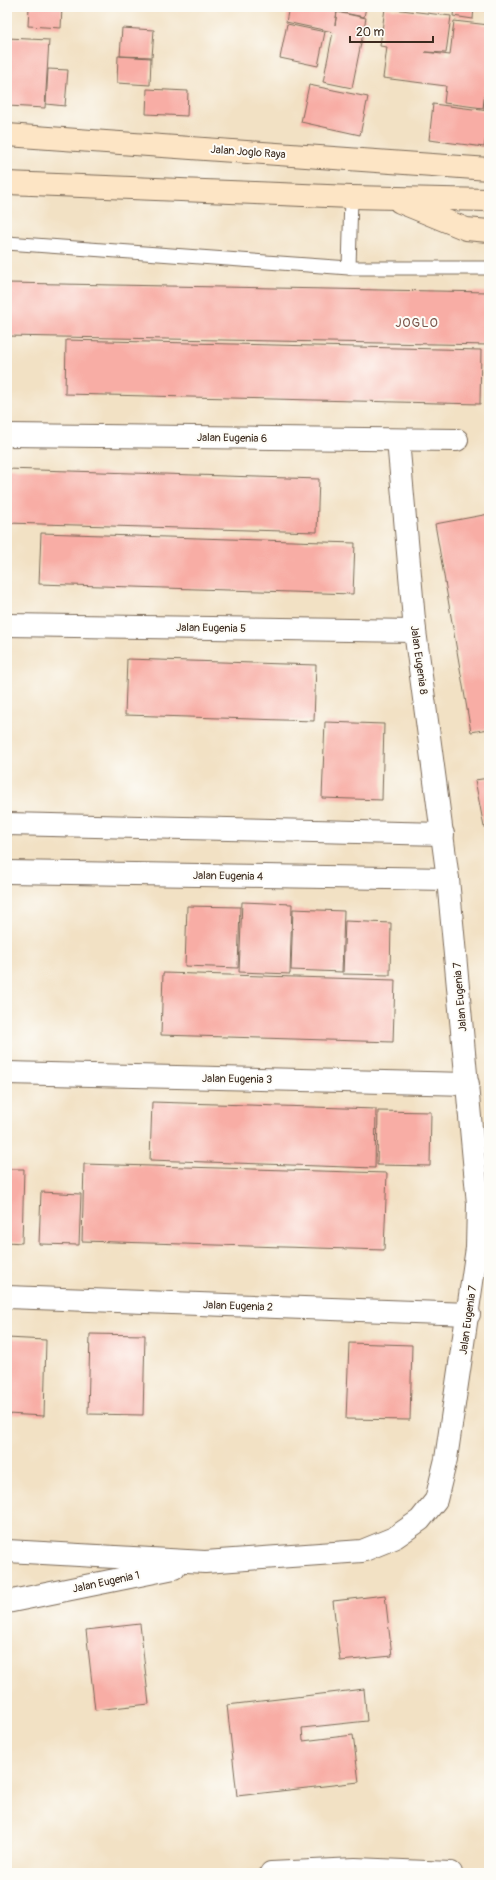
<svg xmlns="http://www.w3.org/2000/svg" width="496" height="1880" font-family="Pangolin,sans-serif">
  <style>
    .building { fill: #f8ada5 }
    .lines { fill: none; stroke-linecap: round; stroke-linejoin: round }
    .lane-casing { stroke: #7b6a58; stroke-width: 15 }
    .street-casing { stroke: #7b6a58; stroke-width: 24 }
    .secondary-casing { stroke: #7b6a58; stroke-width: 24 }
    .lane { stroke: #fff; stroke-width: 13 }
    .street { stroke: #fff; stroke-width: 22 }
    .secondary { stroke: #fde5c5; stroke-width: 22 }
    .labels { text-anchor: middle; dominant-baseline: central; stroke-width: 4; stroke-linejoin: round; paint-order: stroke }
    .street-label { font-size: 11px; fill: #3b2a1e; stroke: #fdfcf7 }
    .quarter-label { font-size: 13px; letter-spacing: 1px; fill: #7d584d; stroke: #fdfcf7 }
  </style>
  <rect width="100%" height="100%" fill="#fdfcf7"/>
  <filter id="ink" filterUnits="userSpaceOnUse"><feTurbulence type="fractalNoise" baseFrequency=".025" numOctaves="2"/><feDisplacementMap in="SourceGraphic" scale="8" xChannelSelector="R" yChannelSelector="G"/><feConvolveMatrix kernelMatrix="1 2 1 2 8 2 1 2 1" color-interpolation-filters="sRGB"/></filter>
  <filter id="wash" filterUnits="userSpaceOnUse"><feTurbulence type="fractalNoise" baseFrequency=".012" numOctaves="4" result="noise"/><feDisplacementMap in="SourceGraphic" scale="16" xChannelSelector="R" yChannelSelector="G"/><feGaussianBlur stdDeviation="0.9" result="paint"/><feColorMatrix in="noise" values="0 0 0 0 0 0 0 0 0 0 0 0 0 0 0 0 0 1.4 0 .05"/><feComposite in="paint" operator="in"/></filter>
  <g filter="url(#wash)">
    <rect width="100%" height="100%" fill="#f2e1c4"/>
    <g id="blocks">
      <g class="building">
        <polygon points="29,7 62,7 61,28 28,26"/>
        <polygon points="289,7 317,7 337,11 335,25 337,12 366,18 352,88 323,82 333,32 286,22"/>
        <polygon points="340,7 366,7 364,17 339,12"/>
        <polygon points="419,7 439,7 439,10"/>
        <polygon points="454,7 474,7 473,19 453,16"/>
        <polygon points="476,7 489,7 489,11 475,10"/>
        <polygon points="385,8 451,16 446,53 425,52 450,55 454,21 489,25 489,74 487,74 483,108 444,103 446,86 383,78 387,47 380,46"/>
        <polygon points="287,24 325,32 318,66 280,58"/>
        <polygon points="122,28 154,30 152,57 120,56"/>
        <polygon points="7,38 49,40 45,108 7,106"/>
        <polygon points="118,56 151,58 150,85 117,83"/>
        <polygon points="48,69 68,70 65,106 46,104"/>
        <polygon points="488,78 489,78 489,110 484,109"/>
        <polygon points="309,85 368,97 360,135 301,122"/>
        <polygon points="147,89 188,91 187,116 146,114"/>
        <polygon points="433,104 489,111 489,137 486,137 484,147 429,140"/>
        <polygon points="7,283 489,292 489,345 7,336"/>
        <polygon points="66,340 481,350 480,404 65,394"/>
        <polygon points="7,469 319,479 317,532 7,523"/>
        <polygon points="489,514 489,729 471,732 435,524"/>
        <polygon points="41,533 355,543 353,594 39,584"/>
        <polygon points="127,659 316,665 314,721 125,715"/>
        <polygon points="325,722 384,724 382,800 322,798"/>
        <polygon points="489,778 489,826 484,827 475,780"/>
        <polygon points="242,902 292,904 290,974 239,972"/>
        <polygon points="187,906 240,907 238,968 185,966"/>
        <polygon points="293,909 344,911 342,972 291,970"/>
        <polygon points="345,921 391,923 390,975 343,974"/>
        <polygon points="163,973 395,980 393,1042 161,1035"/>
        <polygon points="152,1102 376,1109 375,1168 150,1160"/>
        <polygon points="378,1111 431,1112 430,1166 377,1165"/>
        <polygon points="84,1164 387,1173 384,1250 82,1241"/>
        <polygon points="7,1169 24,1169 22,1243 7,1242"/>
        <polygon points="41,1192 81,1194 79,1245 39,1244"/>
        <polygon points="90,1334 145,1335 143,1415 88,1414"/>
        <polygon points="7,1338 46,1340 44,1416 7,1414"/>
        <polygon points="349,1343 412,1345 410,1420 346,1419"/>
        <polygon points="385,1595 392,1656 340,1661 333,1601"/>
        <polygon points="140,1624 149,1704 95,1710 86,1630"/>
        <polygon points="364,1689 367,1721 302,1728 303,1741 353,1735 359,1782 237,1796 227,1705"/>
      </g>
    </g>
  </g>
  <g filter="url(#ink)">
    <use href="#blocks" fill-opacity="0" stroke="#7b6a58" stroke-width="1"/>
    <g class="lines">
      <defs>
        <g id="lane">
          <polyline points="7,243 349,268 489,268"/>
          <polyline points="349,268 351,197"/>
        </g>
        <g id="street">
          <polyline points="7,435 457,440"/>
          <polyline points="7,625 415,631"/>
          <polyline points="7,824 443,834"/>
          <polyline points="7,872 448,879"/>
          <polyline points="7,1073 468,1084"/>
          <polyline points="7,1297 469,1314"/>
          <polyline points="7,1551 205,1562 362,1551 394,1538 420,1520 436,1500 446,1459 477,1248 478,1204 448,879 415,631 398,440"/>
          <polyline points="7,1602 174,1568"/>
          <polyline points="271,1873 355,1869 451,1873"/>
        </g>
        <g id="secondary">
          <polyline points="7,135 489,169"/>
          <polyline points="7,183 351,197 489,200"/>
          <polyline points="400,202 466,229 489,231"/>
        </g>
      </defs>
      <use href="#lane" class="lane-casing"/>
      <use href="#street" class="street-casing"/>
      <use href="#secondary" class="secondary-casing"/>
      <use href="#lane" class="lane"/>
      <use href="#street" class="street"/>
      <use href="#secondary" class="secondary"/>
    </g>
  </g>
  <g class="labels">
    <g class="street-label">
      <text transform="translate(248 152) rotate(4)">Jalan Joglo Raya</text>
      <text transform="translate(232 438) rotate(1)">Jalan Eugenia 6</text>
      <text transform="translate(211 628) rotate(1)">Jalan Eugenia 5</text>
      <text transform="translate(419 660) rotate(82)">Jalan Eugenia 8</text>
      <text transform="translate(228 876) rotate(1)">Jalan Eugenia 4</text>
      <text transform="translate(460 997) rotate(-95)">Jalan Eugenia 7</text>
      <text transform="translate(237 1079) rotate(1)">Jalan Eugenia 3</text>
      <text transform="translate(238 1306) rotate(2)">Jalan Eugenia 2</text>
      <text transform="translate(468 1320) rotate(-82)">Jalan Eugenia 7</text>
      <text transform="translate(106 1582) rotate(-12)">Jalan Eugenia 1</text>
    </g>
    <g class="quarter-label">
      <text x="417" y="323">JOGLO</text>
    </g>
  </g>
  <rect width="496" height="1880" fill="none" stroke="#fdfcf7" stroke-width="24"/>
  <path d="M350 36v6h83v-6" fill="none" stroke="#3b2a1e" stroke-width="2"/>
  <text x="356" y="36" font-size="12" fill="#3b2a1e" stroke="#fdfcf7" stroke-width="3" paint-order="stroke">20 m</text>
</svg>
